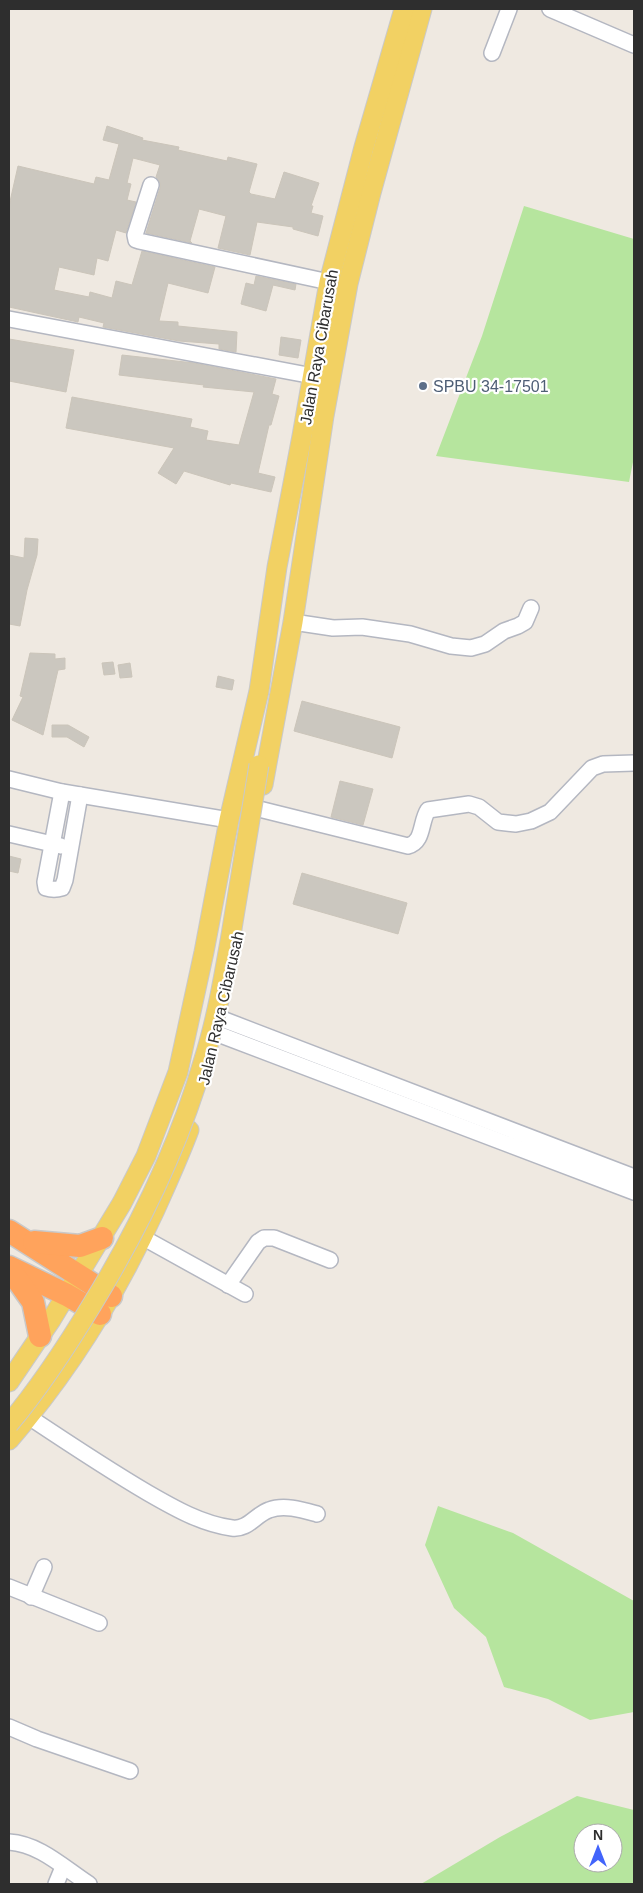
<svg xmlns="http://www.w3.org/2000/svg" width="643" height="1893" font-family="Arial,sans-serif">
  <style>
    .green { fill: #b6e59e; fill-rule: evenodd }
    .building { fill: #cbc7bf; stroke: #cbc5ba }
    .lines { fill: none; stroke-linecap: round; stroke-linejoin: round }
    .minor-casing { stroke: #b4b7c1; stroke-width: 18 }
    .major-casing { stroke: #c9c9c9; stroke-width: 21 }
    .highway-casing { stroke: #c9c9c9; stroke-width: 25 }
    .minor { stroke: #fff; stroke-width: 15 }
    .major { stroke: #f2d163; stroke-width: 19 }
    .highway { stroke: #ffa35c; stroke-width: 22 }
    .major-bridge-casing { stroke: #c9c9c9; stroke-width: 21; stroke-linecap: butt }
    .major-bridge { stroke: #f2d163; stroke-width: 19 }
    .service-dot { fill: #5c6f8a; stroke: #fff; stroke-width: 2 }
    .labels { text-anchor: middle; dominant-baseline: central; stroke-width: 4.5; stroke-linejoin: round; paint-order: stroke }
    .street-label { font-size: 16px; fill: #2e2e2e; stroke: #fff }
    .service-label { font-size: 16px; fill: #4e5e75; stroke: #fff; text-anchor: start }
  </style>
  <rect width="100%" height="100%" fill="#efe9e1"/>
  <g class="green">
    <polygon points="524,206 634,239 634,457 629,482 436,456 482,336"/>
    <polygon points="438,1506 513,1533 634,1601 634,1712 590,1720 548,1699 504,1687 486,1637 454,1608 425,1545"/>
    <path d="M577,1796L634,1810V1884H421L500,1837ZM583,1833H613V1863H583Z"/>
  </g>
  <g class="building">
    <polygon points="107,126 143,138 142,140 179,147 178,150 227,161 228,157 257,164 249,192 251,194 275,199 284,172 319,183 311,206 313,206 311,213 323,216 318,236 293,229 293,227 257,222 250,255 218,248 226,216 199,209 190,241 192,243 146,233 160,188 160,183 156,177 160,165 133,158 127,183 131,184 127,200 136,202 126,233 116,230 108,261 97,258 94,275 59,267 54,290 89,297 90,292 112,298 116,281 132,285 142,251 215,267 208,293 168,283 159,321 178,322 178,326 237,332 236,352 219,349 219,344 179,341 103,327 104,323 79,317 78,322 9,307 9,206 18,166 94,184 96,177 109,180 119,144 103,140"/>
    <polygon points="256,276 296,284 295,290 273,285 266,311 241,304 246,283 254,285"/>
    <polygon points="281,337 301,340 298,358 279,355"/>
    <polygon points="9,339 74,350 66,392 9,381"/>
    <polygon points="122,355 194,363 276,379 272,394 279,396 271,425 269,425 258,473 275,477 271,492 231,483 230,485 184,471 176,484 158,473 174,448 66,428 72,397 192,419 190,427 208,431 206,440 239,445 254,392 203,387 204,385 119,375"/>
    <polygon points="25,538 38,539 37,555 27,590 20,626 9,624 9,555 24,558"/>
    <polygon points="30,653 55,654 55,659 65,658 65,669 58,670 43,735 12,720 23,697 20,696"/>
    <polygon points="113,662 115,674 104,675 102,663"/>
    <polygon points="130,663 132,677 120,678 118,665"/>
    <polygon points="218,676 234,680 232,690 216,687"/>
    <polygon points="302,701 400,727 392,758 294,731"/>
    <polygon points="52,725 68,725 89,737 84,747 67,737 52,737"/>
    <polygon points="340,781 373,789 363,825 331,817"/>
    <polygon points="9,856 21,859 18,873 9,871"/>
    <polygon points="302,873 407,903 398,934 293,904"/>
  </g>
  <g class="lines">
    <defs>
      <g id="minor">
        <polyline points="550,9 634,45"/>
        <polyline points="492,53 509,9"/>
        <polyline points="151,185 135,235 136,240 139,241 329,282"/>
        <polyline points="9,319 313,376"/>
        <polyline points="293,622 333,628 362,627 410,634 451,646 471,648 485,644 504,631 518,626 525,622 531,608"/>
        <polyline points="9,779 62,792 229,820"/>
        <path d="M62,792L45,882L46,888C52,890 56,890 62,888L65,880L80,795"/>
        <path d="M259,809L408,846C424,842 420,822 428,810L469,804L479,807L498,822L516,824L531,821L550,812L592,768L603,764L634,763"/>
        <polyline points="9,834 61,846"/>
        <polyline points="222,1019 634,1177"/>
        <polyline points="218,1034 634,1192"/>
        <polyline points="142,1237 245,1294"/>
        <polyline points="228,1285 258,1242 264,1238 274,1238 330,1260"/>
        <path d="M29,1417C68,1443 107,1469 148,1493C174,1508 202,1524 232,1528C248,1530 255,1515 269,1510C284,1504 303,1510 317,1514"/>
        <polyline points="9,1587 99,1623"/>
        <polyline points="31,1597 44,1567"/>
        <polyline points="9,1727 37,1739 130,1771"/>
        <path d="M9,1842C40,1844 64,1868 89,1884"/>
        <polyline points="56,1884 63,1867"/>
      </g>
      <g id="major">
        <polyline points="263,785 293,622 324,416 348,284 371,193 422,9"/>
        <polyline points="9,1382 51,1320 122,1203 146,1156 178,1072 204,952 229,820 259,691 277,567 302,436 329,282 364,147 404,9"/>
        <path d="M9,1440C69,1371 117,1293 155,1210C167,1183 179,1157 189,1130"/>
      </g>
      <g id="highway">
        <polyline points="9,1231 111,1296"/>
        <polyline points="34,1242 80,1246 102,1238"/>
        <polyline points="9,1267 67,1295 100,1314"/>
        <polyline points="9,1268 33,1302 40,1336"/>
      </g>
    </defs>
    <use href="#minor" class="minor-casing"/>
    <use href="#major" class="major-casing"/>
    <use href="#highway" class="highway-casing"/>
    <use href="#minor" class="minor"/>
    <use href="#major" class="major"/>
    <use href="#highway" class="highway"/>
    <defs>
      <path id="major-bridge" d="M9,1424C41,1386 67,1346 93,1303C140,1226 179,1146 204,1059C216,1021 223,981 230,941C240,883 249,824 259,765"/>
    </defs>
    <use href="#major-bridge" class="major-bridge-casing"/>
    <use href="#major-bridge" class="major-bridge"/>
  </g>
  <circle class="service-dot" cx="423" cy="386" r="5"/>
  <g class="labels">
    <g class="street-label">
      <text transform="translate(319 347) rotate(-80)">Jalan Raya Cibarusah</text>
      <text transform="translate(221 1008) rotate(-77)">Jalan Raya Cibarusah</text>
    </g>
    <g class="service-label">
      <text x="433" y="386">SPBU 34-17501</text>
    </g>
  </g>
  <rect width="643" height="1893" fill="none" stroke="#2e2e2e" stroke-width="20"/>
  <g transform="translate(598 1848)"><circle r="24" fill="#ffffff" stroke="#ababab"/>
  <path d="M0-4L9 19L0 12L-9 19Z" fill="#4264fb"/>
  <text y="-8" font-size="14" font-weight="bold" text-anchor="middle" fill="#2e2e2e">N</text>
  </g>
</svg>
